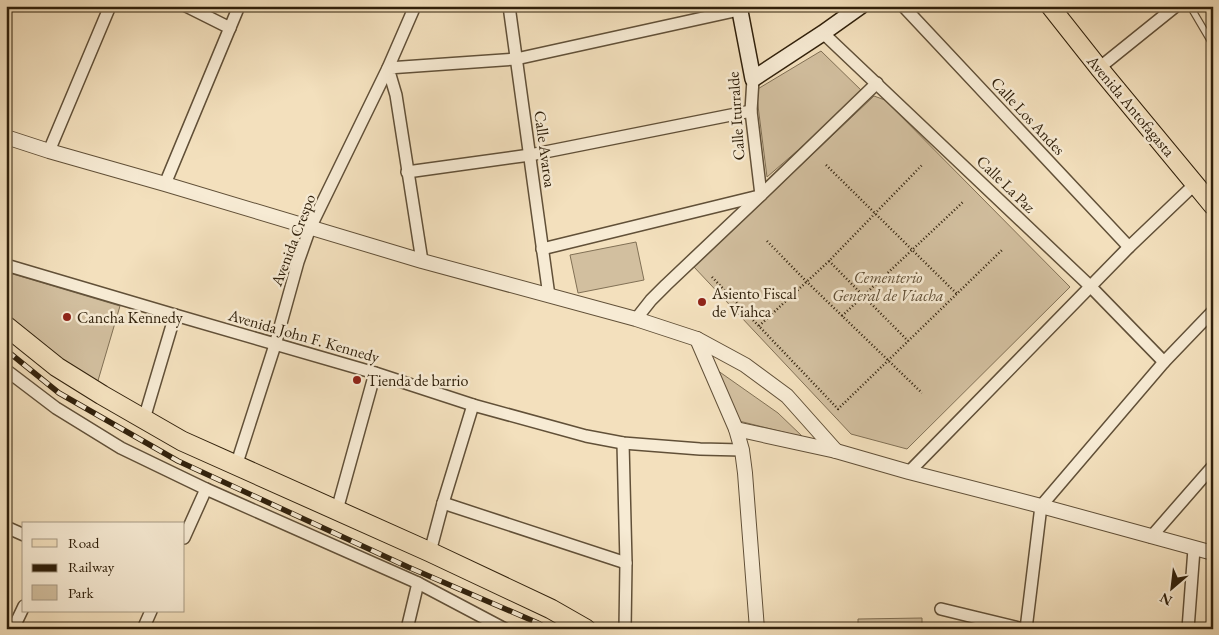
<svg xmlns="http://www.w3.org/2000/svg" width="1219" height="635" font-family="'EB Garamond',serif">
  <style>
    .green { fill: #d2bf9f; stroke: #817055 }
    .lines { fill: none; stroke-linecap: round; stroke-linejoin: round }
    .service-casing { stroke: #615038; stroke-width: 8 }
    .minor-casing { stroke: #615038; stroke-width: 14 }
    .tertiary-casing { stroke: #615038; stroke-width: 16 }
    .secondary-casing { stroke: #30200b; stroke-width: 18 }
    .primary-casing { stroke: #30200b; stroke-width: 20 }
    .trunk-casing { stroke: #30200b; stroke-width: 21 }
    .path { stroke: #30200b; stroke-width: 2.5; stroke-dasharray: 1 2.5; stroke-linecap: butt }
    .service { stroke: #f7ebd4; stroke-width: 5.5 }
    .minor { stroke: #f7ebd4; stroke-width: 11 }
    .tertiary { stroke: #f7ebd4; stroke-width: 14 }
    .secondary { stroke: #f7ebd4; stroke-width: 15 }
    .primary { stroke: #f3e0bd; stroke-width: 18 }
    .trunk { stroke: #f3e0bd; stroke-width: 19 }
    .rail-casing { stroke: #30200b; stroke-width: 5.5 }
    .rail { stroke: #f7ebd4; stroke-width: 4; stroke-dasharray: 11; stroke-linecap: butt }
    .poi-dot { fill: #8f2418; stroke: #f7ebd4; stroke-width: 2 }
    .labels { text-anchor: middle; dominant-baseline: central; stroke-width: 5; stroke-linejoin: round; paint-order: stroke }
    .street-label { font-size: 16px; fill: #30200b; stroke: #f7ebd4 }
    .park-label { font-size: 16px; font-style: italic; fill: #615037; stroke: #f7ebd4 }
    .poi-label { font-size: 16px; fill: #30200b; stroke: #f7ebd4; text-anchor: start }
  </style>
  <rect width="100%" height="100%" fill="#f3e0bd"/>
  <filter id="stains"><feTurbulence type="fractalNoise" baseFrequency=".004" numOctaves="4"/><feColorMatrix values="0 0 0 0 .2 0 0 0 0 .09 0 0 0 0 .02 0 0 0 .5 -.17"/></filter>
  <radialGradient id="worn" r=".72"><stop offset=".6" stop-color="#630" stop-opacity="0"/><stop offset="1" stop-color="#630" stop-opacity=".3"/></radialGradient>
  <g class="green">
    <polygon points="821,51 864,93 767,177 756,90"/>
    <polygon points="874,96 885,100 1070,287 907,449 851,434 694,267"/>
    <polygon points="636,242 644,280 578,293 570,255"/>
    <polygon points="6,272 120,306 97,384 39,344 6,315"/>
    <polygon points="714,368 778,413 803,437 735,420"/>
    <polygon points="922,618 922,629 858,629 858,619"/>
  </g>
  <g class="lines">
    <defs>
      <polyline id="service" points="1190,6 1213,45"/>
      <g id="minor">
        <polyline points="186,6 230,28"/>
        <polyline points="509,6 549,296"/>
        <polyline points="903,6 1129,247"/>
        <polyline points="823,33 1091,287 1164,362"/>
        <polyline points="1099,68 1176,6"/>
        <polyline points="753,79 751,111 761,195"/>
        <polyline points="49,151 110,6"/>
        <polyline points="407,172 530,155 751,111"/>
        <polyline points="165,184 239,6"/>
        <polyline points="542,249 759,196"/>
        <polyline points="422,261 396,95 388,68 516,59 739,10"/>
        <polyline points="6,265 175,315 375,373 473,405 586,436 623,443 700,449 742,450"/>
        <polyline points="636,319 651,300 666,285 761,195 877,83"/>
        <polyline points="6,370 56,408 121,448 206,489 418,583 505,629"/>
        <polyline points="144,419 175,315"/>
        <polyline points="623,443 626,563 625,629"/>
        <polyline points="236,466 275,345 298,262 310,228 388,68 415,6"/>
        <polyline points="909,472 1129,247 1195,184"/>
        <polyline points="443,503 626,563"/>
        <polyline points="337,510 375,373"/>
        <polyline points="6,527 24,535"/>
        <polyline points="1151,537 1213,466"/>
        <polyline points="184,538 206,489"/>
        <polyline points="430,552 443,503 473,405"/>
        <polyline points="941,609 1023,629"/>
        <polyline points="13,629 24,606"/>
        <polyline points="143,629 151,611"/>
        <polyline points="407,629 418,583"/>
        <polyline points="1026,629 1041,506 1164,362 1213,311"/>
        <polyline points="1188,629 1194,549"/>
      </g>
      <g id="tertiary">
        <polyline points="6,137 49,151 165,184 422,261 636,319 697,339 745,365 787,396 836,451"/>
        <polyline points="697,339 736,429 742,450 745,473 757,629"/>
        <polyline points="736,429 836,451 909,472 1041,506 1213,553"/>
      </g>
      <polyline id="secondary" points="739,6 753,79 823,33 861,6"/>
      <polyline id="primary" points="1050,6 1099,68 1195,184 1213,206"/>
      <polyline id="trunk" points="6,326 57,367 102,395 182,441 430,552 551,609 586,629"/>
    </defs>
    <use href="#service" class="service-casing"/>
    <use href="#minor" class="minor-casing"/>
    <use href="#tertiary" class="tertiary-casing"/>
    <use href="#secondary" class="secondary-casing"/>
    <use href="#primary" class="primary-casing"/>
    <use href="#trunk" class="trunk-casing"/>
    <g class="path">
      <polyline points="826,165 957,294"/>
      <polyline points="767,241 806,281 922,393"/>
      <polyline points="829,261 908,341"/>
      <polyline points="712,277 838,409 1002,250"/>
      <polyline points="842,316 963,202"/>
      <polyline points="759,326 829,261 923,164"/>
    </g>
    <use href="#service" class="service"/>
    <use href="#minor" class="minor"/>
    <use href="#tertiary" class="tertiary"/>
    <use href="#secondary" class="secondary"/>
    <use href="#primary" class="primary"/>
    <use href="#trunk" class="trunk"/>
    <defs>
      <polyline id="rail" points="6,350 59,393 178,461 408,567 538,623 548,629"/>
    </defs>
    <use href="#rail" class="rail-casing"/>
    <use href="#rail" class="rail"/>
  </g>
  <g class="poi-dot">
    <circle cx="702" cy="302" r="5"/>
    <circle cx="67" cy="317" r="5"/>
    <circle cx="357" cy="380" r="5"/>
  </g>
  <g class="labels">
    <g class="street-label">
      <text transform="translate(1131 106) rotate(50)">Avenida Antofagasta</text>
      <text transform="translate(736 116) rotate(-94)">Calle Iturralde</text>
      <text transform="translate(1028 116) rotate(47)">Calle Los Andes</text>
      <text transform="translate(545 149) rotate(82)">Calle Avaroa</text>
      <text transform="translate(1006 184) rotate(44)">Calle La Paz</text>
      <text transform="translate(293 240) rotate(-69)">Avenida Crespo</text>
      <text transform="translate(304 336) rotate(16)">Avenida John F. Kennedy</text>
    </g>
    <g class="park-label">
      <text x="888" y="277">Cementerio<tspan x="888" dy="18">General de Viacha</tspan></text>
    </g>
    <g class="poi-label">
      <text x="712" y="293">Asiento Fiscal<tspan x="712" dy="18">de Viahca</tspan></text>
      <text x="77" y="317">Cancha Kennedy</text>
      <text x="367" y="380">Tienda de barrio</text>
    </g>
  </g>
  <rect width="1219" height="635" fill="none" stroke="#f3e0bd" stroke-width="25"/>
  <rect x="8" y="8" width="1204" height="620" fill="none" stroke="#30200b" stroke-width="2.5"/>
  <rect x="12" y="12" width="1194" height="610" fill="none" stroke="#30200b"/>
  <rect x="22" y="522" width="162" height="90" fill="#f7ebd4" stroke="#a79a84"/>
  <rect x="32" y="539" width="25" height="8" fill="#f3e0bd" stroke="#a79a84"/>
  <text x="68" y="548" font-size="15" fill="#30200b">Road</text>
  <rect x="32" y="564" width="25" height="8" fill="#30200b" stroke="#a79a84"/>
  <text x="68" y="572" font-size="15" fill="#30200b">Railway</text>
  <rect x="32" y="585" width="25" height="15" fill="#d2bf9f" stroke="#a79a84"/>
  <text x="68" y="598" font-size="15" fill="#30200b">Park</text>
  <g transform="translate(1172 588) rotate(208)" stroke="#f7ebd4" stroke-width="4" paint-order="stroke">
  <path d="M0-4L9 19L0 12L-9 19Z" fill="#30200b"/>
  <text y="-8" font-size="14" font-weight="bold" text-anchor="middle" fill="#30200b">N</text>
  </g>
  <rect width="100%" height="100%" filter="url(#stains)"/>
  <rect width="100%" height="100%" fill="url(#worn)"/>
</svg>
